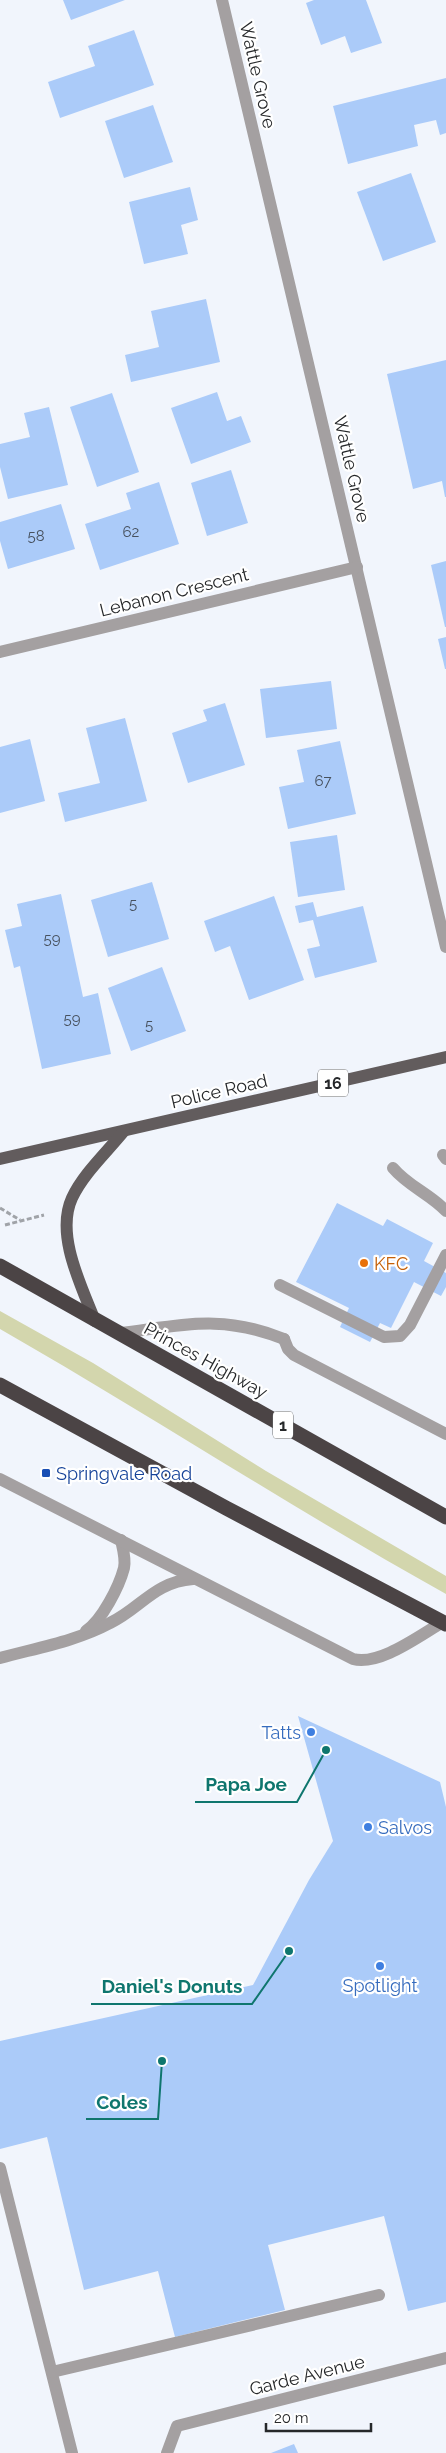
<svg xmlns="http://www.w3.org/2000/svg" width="446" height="2453" font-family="Raleway,sans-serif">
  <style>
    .green { fill: #d3d6ad }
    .building { fill: #abcbf9 }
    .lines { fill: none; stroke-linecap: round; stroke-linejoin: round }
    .path { stroke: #a0a3a8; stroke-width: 3; stroke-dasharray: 5 2.5; stroke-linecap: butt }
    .lane { stroke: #a4a0a1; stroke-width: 12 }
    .street { stroke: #a4a0a1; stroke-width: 12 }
    .primary { stroke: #625c5d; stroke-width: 12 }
    .highway { stroke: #4b4445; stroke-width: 15 }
    .food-dot { fill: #e8710a; stroke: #fff; stroke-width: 2 }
    .transit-dot { fill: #1a4fb4; stroke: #fff; stroke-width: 2 }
    .shop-dot { fill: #3f7fe0; stroke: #fff; stroke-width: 2 }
    .labels { text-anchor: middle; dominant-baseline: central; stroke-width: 4.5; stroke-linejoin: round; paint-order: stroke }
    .number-label { font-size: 15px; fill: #47515e }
    .shield { fill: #fff; stroke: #67686a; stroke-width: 1 }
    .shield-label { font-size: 16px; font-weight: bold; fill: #26282a }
    .street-label { font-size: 18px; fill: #26282a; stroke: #fff }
    .food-label { font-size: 18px; fill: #c56008; stroke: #fff; text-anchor: start }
    .transit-label { font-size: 18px; fill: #164399; stroke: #fff; text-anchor: start }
    .shop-label { font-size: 18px; fill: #366cbe; stroke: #fff; text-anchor: end }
    .leader { fill: none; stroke: #0f766e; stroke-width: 2 }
    .callout-dot { fill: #0f766e; stroke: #fff; stroke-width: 2 }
    .callout-label { font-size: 19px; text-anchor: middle; font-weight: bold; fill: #0f766e; stroke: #fff; stroke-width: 4.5; stroke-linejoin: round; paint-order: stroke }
  </style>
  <rect width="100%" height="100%" fill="#f1f5fc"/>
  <path class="green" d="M0,1311L93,1363L266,1471L446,1576V1594C295,1510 150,1415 0,1329Z"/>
  <g class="building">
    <polygon points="63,0 125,0 71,20"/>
    <polygon points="314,0 366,0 382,43 351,53 345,36 321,45 306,3"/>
    <polygon points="134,30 154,85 60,118 48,82 95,66 88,46"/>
    <polygon points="446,78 446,133 440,135 436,120 414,125 418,146 348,164 333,106"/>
    <polygon points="153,105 173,162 124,178 105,121"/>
    <polygon points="411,173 436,242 383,261 357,192"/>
    <polygon points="190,187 198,220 181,225 188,254 144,264 129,202"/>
    <polygon points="206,299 220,362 131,382 125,355 159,347 151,311"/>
    <polygon points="446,360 446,497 445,497 442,481 413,489 387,374"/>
    <polygon points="217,392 227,421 241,416 251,442 191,464 171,408"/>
    <polygon points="112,393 139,472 97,487 70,407"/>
    <polygon points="49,407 68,485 8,499 0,467 0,444 30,437 24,413"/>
    <polygon points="231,470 248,523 207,536 191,483"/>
    <polygon points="159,482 179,544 100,570 85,524 131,509 126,493"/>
    <polygon points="61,504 75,549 8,569 0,541 0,522"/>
    <polygon points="446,561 446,627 445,627 431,565"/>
    <polygon points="446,637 446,669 445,669 438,639"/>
    <polygon points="331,681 337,729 266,738 260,689"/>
    <polygon points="225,703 245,765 188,783 172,733 207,721 203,710"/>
    <polygon points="125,718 147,801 65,822 58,793 100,783 86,728"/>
    <polygon points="30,739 45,801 0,813 0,747"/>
    <polygon points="340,741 356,814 288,829 279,787 304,782 297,750"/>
    <polygon points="337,835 345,890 298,897 290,842"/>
    <polygon points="152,882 169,939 108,957 91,900"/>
    <polygon points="61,894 83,997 98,993 111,1054 42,1069 20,966 14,968 5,930 22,926 17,904"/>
    <polygon points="274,896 304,980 249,1000 230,946 215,952 204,921"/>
    <polygon points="313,902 317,917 363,906 377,962 315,978 307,949 320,946 313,920 299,923 295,906"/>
    <polygon points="162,967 186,1031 131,1051 108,988"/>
    <polygon points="337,1203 383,1226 387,1219 433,1243 424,1261 446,1273 446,1287 441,1296 414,1282 391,1328 380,1323 370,1342 340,1327 349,1308 296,1282"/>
    <polygon points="298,1716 440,1782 446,1807 446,2302 408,2311 384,2216 268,2245 285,2310 175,2337 158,2271 84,2290 47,2137 0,2149 0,2041 253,1985 309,1880 333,1841"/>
    <polygon points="294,2444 298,2453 271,2453"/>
  </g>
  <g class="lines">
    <g class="path">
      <polyline points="0,1208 20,1220"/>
      <polyline points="5,1225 44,1215"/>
    </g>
    <g class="lane">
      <polyline points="443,1155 446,1159"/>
      <path d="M393,1168C408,1186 430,1194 446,1211"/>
      <polyline points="280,1285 384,1337 400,1336 410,1325 446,1255"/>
      <path d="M120,1333C185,1325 221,1314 284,1339"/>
      <path d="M86,1631C102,1620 119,1587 124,1568C126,1559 123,1549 121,1540"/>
      <path d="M0,1658C36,1648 77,1641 110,1623C141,1608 154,1582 193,1579"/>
      <polyline points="0,2168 72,2453"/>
      <polyline points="52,2372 379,2295"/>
    </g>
    <g class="street">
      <polyline points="222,0 446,947"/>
      <polyline points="0,652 357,567"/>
      <polyline points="284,1339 288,1349 294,1355 446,1434"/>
      <path d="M0,1479L353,1659C380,1666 420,1635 443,1622"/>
      <polyline points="167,2453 177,2426 446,2358"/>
    </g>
    <g class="primary">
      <polyline points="0,1159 446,1057"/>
      <path d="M95,1321C82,1287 55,1235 72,1198C83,1174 107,1152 124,1131"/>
    </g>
    <g class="highway">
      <polyline points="0,1266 446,1517"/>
      <polyline points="0,1385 226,1508 446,1624"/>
    </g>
  </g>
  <circle class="food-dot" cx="364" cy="1263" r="5"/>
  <rect class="transit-dot" x="41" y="1468" width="10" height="10" rx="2.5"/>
  <g class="shop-dot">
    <circle cx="311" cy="1732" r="5"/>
    <circle cx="368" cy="1827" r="5"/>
    <circle cx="380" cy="1966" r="5"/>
  </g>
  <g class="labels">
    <g class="number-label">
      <text x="131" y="532">62</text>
      <text x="36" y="536">58</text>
      <text x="323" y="781">67</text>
      <text x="133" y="904">5</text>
      <text x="52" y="939">59</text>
      <text x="72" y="1019">59</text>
      <text x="149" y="1025">5</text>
    </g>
    <g class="shield">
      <rect x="318" y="1069.5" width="30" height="27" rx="4"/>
      <rect x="273" y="1411.5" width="20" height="27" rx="4"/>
    </g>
    <g class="shield-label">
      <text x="333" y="1083">16</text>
      <text x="283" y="1425">1</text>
    </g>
    <g class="street-label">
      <text transform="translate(258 75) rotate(77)">Wattle Grove</text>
      <text transform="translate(352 469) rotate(77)">Wattle Grove</text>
      <text transform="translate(174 592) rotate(-14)">Lebanon Crescent</text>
      <text transform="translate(219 1091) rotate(-13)">Police Road</text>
      <text transform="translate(206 1360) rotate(29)">Princes Highway</text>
      <text transform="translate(307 2375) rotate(-14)">Garde Avenue</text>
    </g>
    <g class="food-label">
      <text x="374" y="1263">KFC</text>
    </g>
    <g class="transit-label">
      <text x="56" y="1473">Springvale Road</text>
    </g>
    <g class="shop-label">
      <text x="301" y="1732">Tatts</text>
      <text x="378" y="1827" text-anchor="start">Salvos</text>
      <text x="380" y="1985" text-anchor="middle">Spotlight</text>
    </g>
  </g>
  <path class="leader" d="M326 1750L297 1802H195M289 1951L252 2004H91M162 2061L158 2119H86"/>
  <g class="callout-dot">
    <circle cx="326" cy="1750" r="5"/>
    <circle cx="289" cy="1951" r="5"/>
    <circle cx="162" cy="2061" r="5"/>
  </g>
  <g class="callout-label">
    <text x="246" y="1791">Papa Joe</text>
    <text x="172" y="1993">Daniel's Donuts</text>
    <text x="122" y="2109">Coles</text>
  </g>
  <path d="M266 2423v8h105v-8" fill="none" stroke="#26282a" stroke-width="2.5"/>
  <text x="274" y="2423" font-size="15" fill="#26282a" stroke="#ffffff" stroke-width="4" paint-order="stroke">20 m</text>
</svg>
